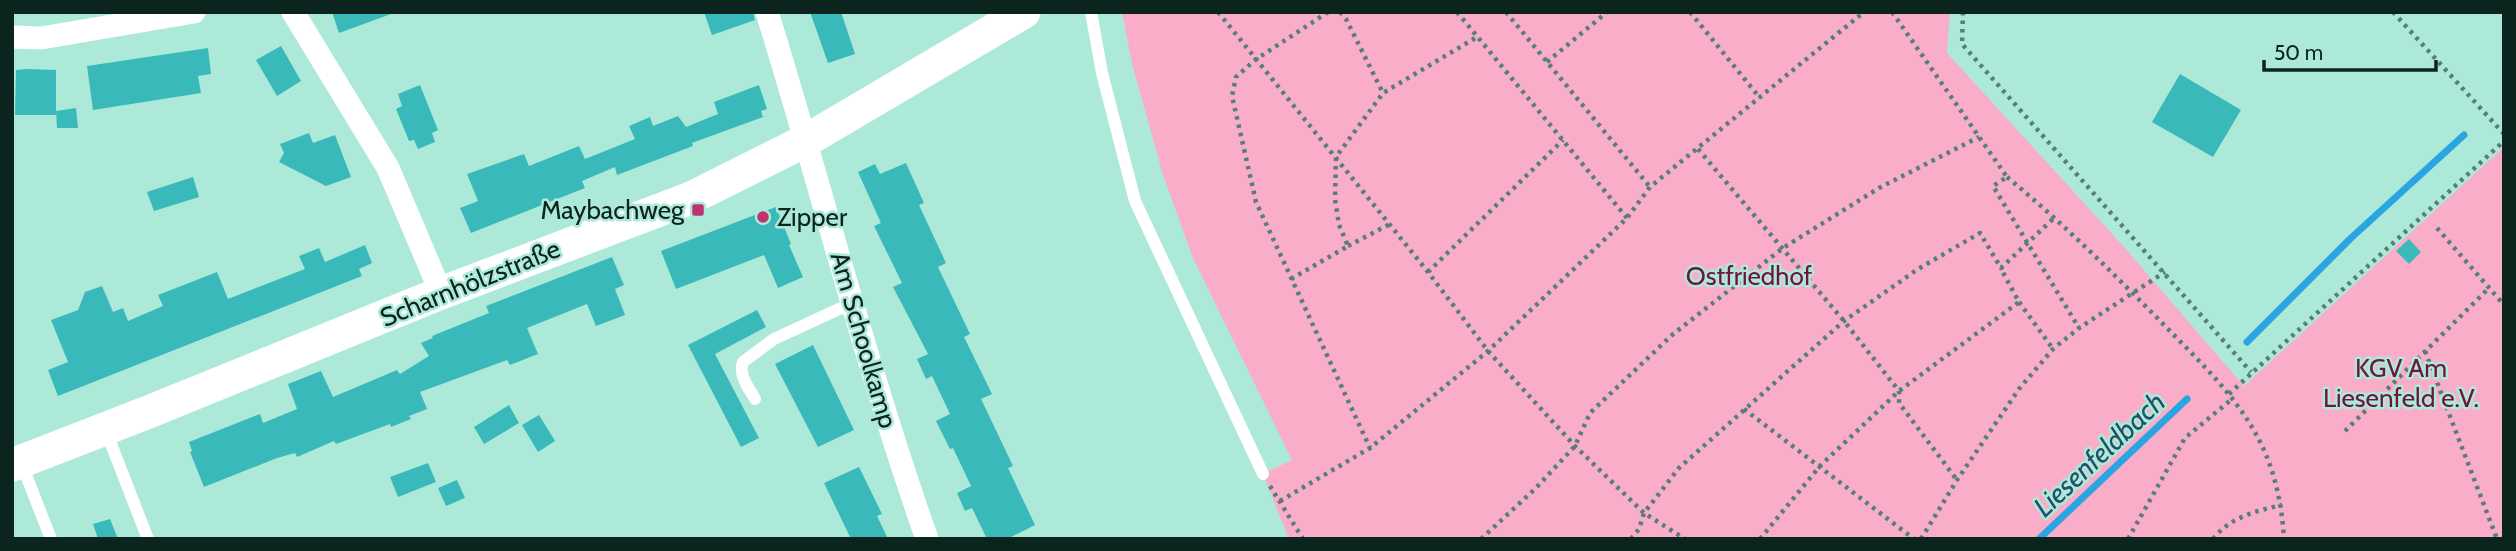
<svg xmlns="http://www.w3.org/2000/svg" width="2516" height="551" font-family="Cabin,sans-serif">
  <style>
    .green { fill: #faadc9 }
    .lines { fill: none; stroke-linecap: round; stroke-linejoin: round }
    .stream { stroke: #2ba5e1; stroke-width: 7 }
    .building { fill: #3ab9ba }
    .path { stroke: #567f75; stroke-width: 4.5; stroke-dasharray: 3.5 5; stroke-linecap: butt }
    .lane { stroke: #fff; stroke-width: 12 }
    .street { stroke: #fff; stroke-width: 23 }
    .secondary { stroke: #fff; stroke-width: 33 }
    .poi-dot { fill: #bb3373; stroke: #ade9d9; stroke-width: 2.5 }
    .labels { text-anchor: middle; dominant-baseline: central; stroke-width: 5; stroke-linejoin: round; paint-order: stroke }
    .poi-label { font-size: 26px; fill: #0b241e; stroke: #ade9d9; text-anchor: end }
    .park-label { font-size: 26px; fill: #6f1341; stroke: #ade9d9 }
    .street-label { font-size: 26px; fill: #0b241e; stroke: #ade9d9 }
    .water-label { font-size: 28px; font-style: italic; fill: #22506a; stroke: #ade9d9 }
  </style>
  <rect width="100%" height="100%" fill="#ade9d9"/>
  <polygon class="green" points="1122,12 1950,12 1947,53 2125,248 2244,386 2504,147 2504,539 1289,539 1263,474 1292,460 1193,258 1163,175 1132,64"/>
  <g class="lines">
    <g class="stream">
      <polyline points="2247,342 2351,238 2464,135"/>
      <polyline points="2039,539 2187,399"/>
    </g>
  </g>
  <g class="building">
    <polygon points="332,12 391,12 391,14 339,33"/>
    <polygon points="704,12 753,12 755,20 712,35"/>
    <polygon points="810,12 841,12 855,54 828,63"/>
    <polygon points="281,46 301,81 277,96 256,60"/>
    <polygon points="208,48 211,74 198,76 201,93 93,110 87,66"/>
    <polygon points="27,69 56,70 56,115 15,115 16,70"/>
    <polygon points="2180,74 2241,110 2213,157 2152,122"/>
    <polygon points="420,85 438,130 432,133 435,142 418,149 414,140 409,141 396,109 402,106 398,94"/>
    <polygon points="759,85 767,109 761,111 763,117 692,143 693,146 617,175 615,167 582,181 585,188 471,233 460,208 478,201 467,174 524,154 529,166 579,146 585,159 635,139 629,126 650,117 653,126 678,116 686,127 718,114 714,102"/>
    <polygon points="76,108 78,128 57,128 56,111"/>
    <polygon points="309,133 313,143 335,135 351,177 326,186 279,162 284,153 280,144"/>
    <polygon points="906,163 924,203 919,205 946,263 938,267 970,334 964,337 992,394 981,399 1013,466 1008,468 1035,525 1007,539 987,539 972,508 965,511 957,493 971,486 953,448 950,449 936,421 950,414 932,376 926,379 917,359 928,354 893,287 902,283 874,226 881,223 858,172 875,164 880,174"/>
    <polygon points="193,177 199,197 154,211 147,192"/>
    <polygon points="776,207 791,244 789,245 803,277 778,288 764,255 676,289 661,251"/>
    <polygon points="2409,239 2421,252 2409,264 2396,251"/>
    <polygon points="365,245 372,263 359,269 362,276 58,396 48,370 68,362 51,320 78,310 85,292 102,286 113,312 123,308 128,321 163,306 158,295 217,272 228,299 305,269 299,256 319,248 325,262"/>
    <polygon points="612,257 624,285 615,289 625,315 596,326 587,304 527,328 538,354 510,365 507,360 420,392 427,409 409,416 411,419 391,427 390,424 336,444 334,441 297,457 295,453 277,458 204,487 190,452 192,451 189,442 260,414 263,423 297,409 288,384 321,371 333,397 397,370 400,374 429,356 421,343 433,338 432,336 489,313 486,306"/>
    <polygon points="757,310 766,327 715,354 759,438 741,447 688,345"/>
    <polygon points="813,345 854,430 818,447 775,364"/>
    <polygon points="509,405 519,423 484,444 474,427"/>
    <polygon points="539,415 555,441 538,452 522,425"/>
    <polygon points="428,463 436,482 398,497 390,477"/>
    <polygon points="859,467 882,514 877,516 888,539 851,539 824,483"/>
    <polygon points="457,480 465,498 446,506 438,488"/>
    <polygon points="110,519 118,539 98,539 93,524"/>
  </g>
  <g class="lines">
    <g class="path">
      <polyline points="1218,12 1428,272 1488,351 1575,446 1644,513 1685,539"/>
      <polyline points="1328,12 1255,60 1236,77 1232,96 1256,202 1370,448"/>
      <polyline points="1340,12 1346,19 1383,93"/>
      <polyline points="1457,12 1627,218"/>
      <polyline points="1506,12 1650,187"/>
      <polyline points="1690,12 1760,98"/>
      <polyline points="1892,12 2007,177 1993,186 2079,328"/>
      <polyline points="1963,12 1962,44 2251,372"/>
      <polyline points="2393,12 2504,134"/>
      <polyline points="1547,62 1607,12"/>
      <polyline points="1698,149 1844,321 1899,391 1899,403 1957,480"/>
      <path d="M2007,177C2064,224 2117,277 2169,330C2203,365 2241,401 2262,446C2276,475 2282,507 2284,539"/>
      <polyline points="2437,228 2504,305"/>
      <polyline points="1348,246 1390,224"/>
      <polyline points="1428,272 1563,140"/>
      <polyline points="1291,279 1348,246 1339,225 1335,199 1336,157 1383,93 1477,37"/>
      <polyline points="2019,302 2053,349"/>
      <polyline points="2425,351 2497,539"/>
      <polyline points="2229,394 2504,141"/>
      <polyline points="1744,409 1914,539"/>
      <polyline points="2345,431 2489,288"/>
      <polyline points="1270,486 1303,539"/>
      <polyline points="1280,501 1370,448 1488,351 1627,218 1650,187 1864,12"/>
      <polyline points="1481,539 1535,489 1575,446 1590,413 1672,335 1783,248 1879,188 1979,137"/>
      <polyline points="1631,539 1639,529 1644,513 1679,468 1844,321 1918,269 1980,233 2001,268 2055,217"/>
      <polyline points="1760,539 1820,466 1899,391 2019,302 2001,269"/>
      <polyline points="1921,539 1957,480 2019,389 2053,349 2079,328 2165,272"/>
      <polyline points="2128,539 2185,438 2232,399"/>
      <path d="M2213,539C2230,517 2256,511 2282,505"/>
    </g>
    <g class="lane">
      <polyline points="1091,12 1102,73 1135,201 1263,474"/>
      <path d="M755,399C749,388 738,375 743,362L774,339L852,303"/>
      <polyline points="106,431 148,539"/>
      <polyline points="21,462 51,539"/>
    </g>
    <g class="street">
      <polyline points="293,12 388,168 441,293"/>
      <path d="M767,12C821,187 866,366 927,539"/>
      <polyline points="12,37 41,38 194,12"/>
    </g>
    <polyline class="secondary" points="12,465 151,411 441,293 691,198 807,140 1024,12"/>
  </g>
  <g class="poi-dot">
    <rect x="691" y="203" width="14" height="14" rx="3.5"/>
    <circle cx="763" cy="217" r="7"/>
  </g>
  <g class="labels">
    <g class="poi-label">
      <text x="684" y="210">Maybachweg</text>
      <text x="777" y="217" text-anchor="start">Zipper</text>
    </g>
    <g class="park-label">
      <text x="1749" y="276">Ostfriedhof</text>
      <text x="2401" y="368">KGV Am<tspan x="2401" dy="30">Liesenfeld e.V.</tspan></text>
    </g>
    <g class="street-label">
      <text transform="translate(470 283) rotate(-22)">Scharnhölzstraße</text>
      <text transform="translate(864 340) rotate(74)">Am Schoolkamp</text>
    </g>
    <g class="water-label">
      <text transform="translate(2099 454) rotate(-43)">Liesenfeldbach</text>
    </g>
  </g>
  <rect width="2516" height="551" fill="none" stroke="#0b241e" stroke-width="28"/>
  <path d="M2264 60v10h172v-10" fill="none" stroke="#0b241e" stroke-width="3.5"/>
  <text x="2274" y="60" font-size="21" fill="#0b241e" stroke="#ade9d9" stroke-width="5" paint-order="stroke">50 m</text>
</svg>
